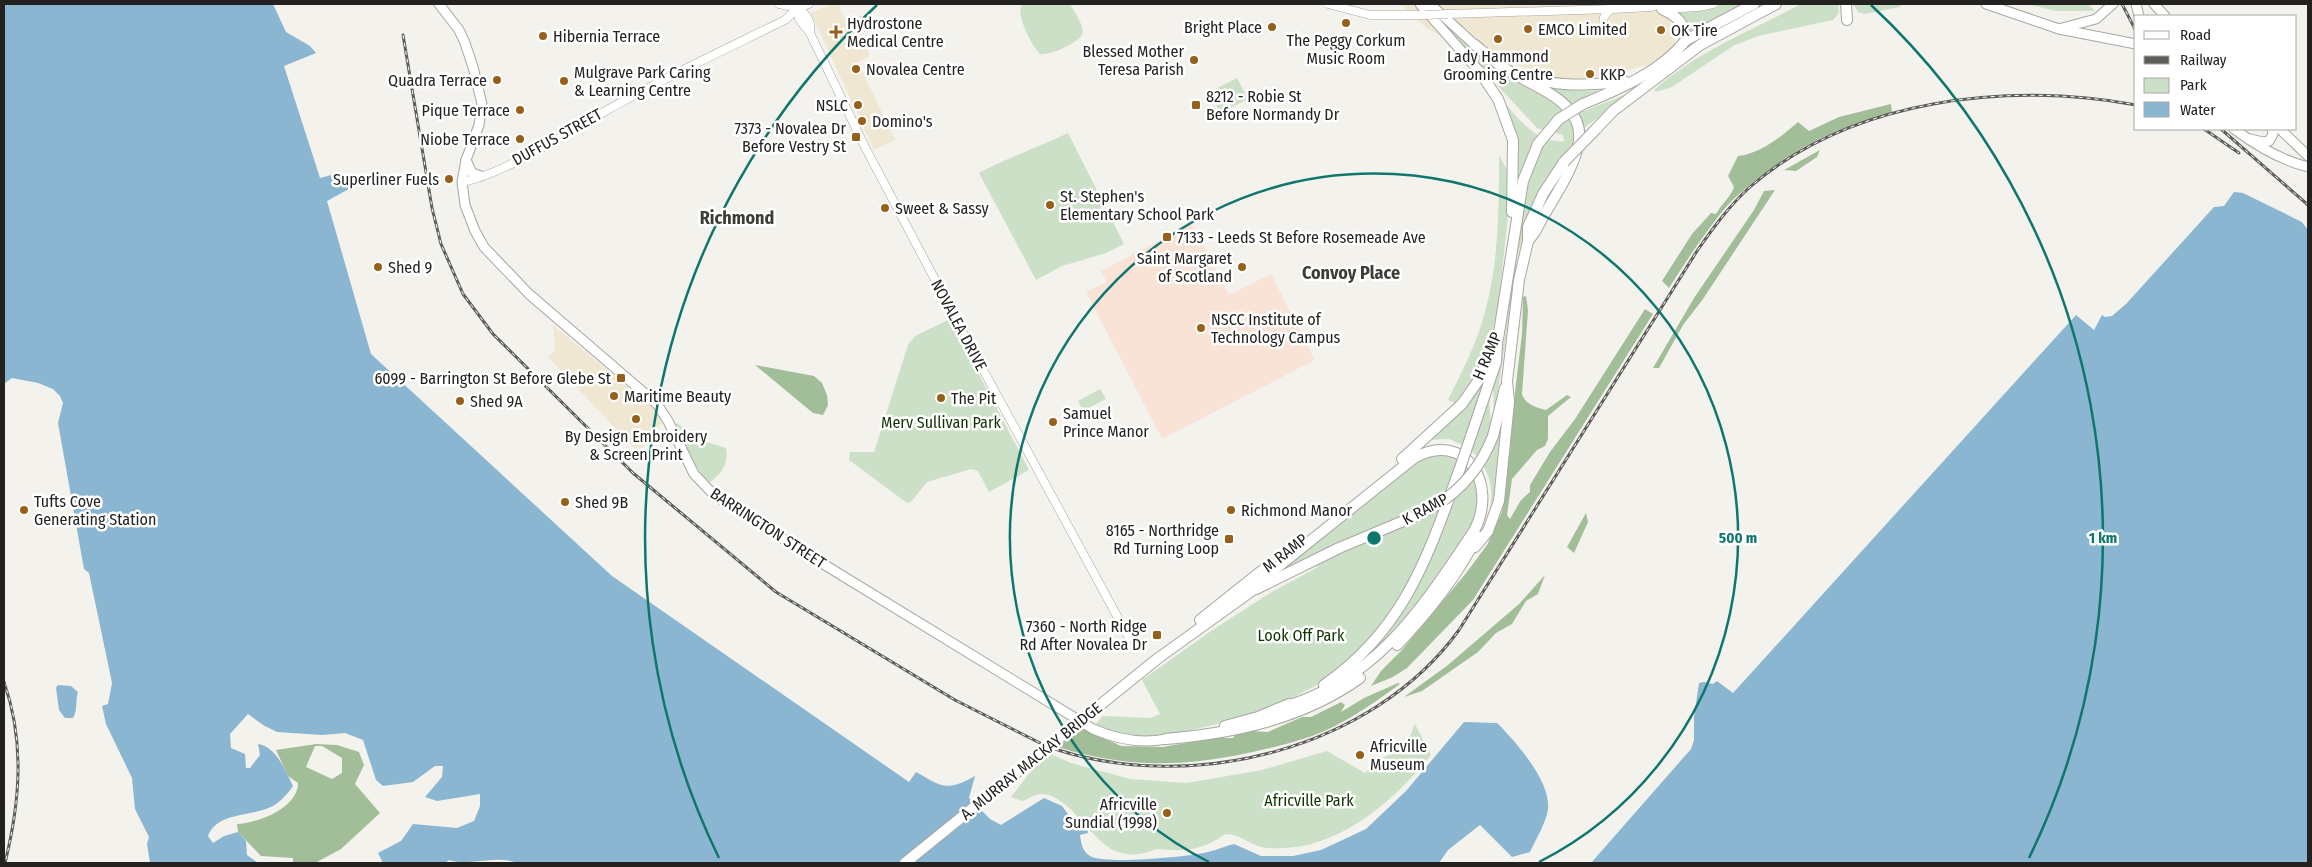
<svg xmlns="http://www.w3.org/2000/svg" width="2312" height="867" font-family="'Fira Sans Condensed',sans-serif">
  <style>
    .commercial { fill: #f0e7d2 }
    .education { fill: #f9e3d6 }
    .green { fill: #ccdfc7 }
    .forest { fill: #a1be99; fill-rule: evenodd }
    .water { fill: #8bb6d1 }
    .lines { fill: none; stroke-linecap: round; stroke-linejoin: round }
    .secondary-casing { stroke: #a8a6a1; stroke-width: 9 }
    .primary-casing { stroke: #a8a6a1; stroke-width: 11 }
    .highway-casing { stroke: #a8a6a1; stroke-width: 12 }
    .secondary { stroke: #fff; stroke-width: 8 }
    .primary { stroke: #fff; stroke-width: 9 }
    .highway { stroke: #fff; stroke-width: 10 }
    .rail-casing { stroke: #5e5d5a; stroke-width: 3 }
    .rail { stroke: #fff; stroke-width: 1; stroke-dasharray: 4; stroke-linecap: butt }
    .secondary-bridge-casing { stroke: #a8a6a1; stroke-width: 9; stroke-linecap: butt }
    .highway-bridge-casing { stroke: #a8a6a1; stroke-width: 12; stroke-linecap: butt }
    .secondary-bridge { stroke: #fff; stroke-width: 8 }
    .highway-bridge { stroke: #fff; stroke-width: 10 }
    .ring { fill: none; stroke: #0f766e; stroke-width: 2.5 }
    .poi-dot { fill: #97601a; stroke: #fff; stroke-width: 2 }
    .labels { text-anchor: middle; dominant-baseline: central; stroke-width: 5; stroke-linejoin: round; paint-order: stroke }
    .poi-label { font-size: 16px; fill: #232220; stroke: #fff; text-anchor: start }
    .street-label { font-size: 16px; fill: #232220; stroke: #fff }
    .park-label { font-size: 16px; fill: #0e3400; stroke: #fff }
    .neighbourhood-label { font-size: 18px; font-weight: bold; fill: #3e3c38; stroke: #fff }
    .centre { fill: #0f766e; stroke: #fff; stroke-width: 2.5 }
    .ring-label { font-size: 15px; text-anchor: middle; font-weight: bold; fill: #0f766e; stroke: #fff; stroke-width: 5; stroke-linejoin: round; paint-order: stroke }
  </style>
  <rect width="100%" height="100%" fill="#f4f2ed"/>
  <g class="commercial">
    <polygon points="831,4 838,4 846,21 861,15 865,25 857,29 870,56 858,62 895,140 874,150 811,13"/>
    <polygon points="1401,4 1688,4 1670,23 1676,46 1648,65 1603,76 1562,80 1507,62 1427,29"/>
    <polygon points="553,325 667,420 658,426 639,453 548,357 555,351"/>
  </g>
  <polygon class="education" points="1192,224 1229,295 1271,274 1315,360 1162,439 1086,292 1107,282 1101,271"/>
  <g class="green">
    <path d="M1022,4H1070C1074,11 1083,24 1083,32C1082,42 1049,56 1040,54C1032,46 1015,14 1022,4Z"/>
    <polygon points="1425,4 1497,66 1493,80"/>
    <polygon points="1722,4 1749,4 1687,41 1676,13 1709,9"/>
    <path d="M1801,4H1838L1839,13L1833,20L1758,36L1733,46L1672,87L1656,92L1654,90C1699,50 1749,32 1801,4Z"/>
    <polygon points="1853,4 1901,4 1900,7 1864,14 1858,12"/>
    <polygon points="2027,4 2088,4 2095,11 2056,11"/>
    <path d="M1504,71L1565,108L1573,117L1577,144C1549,177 1528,215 1517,257L1494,420L1493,386L1505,336L1520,218L1532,148L1524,165L1515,209V142L1502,100C1518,118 1536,144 1564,141L1563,135L1537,128L1497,85Z"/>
    <polygon points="1237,78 1248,99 1220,113 1210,92"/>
    <path d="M1532,81C1557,90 1580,92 1607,90L1580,104L1584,111L1629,93L1630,95L1581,130L1578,115Z"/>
    <path d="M1068,133L1124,244L1106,253L1062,266L1036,280L979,173C1007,158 1039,147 1068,133Z"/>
    <path d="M1499,155L1507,170L1510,197L1499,300L1493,329L1480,363L1469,383L1455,403L1448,400C1461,373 1475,347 1483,319C1499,266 1499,209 1499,155Z"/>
    <polygon points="950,319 1029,470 989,492 978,471 971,469 927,482 911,502 907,503 849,460 850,452 874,452 908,345 915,336"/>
    <path d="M1492,361L1465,446L1449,439L1426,440C1461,414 1474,400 1492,361Z"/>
    <polygon points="1100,389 1106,399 1083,411 1078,401"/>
    <path d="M1507,389L1495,497L1488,520C1492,501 1494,485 1484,467L1495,440Z"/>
    <polygon points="1489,396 1491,428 1479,458 1471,451"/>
    <path d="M677,423L699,440L726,448C729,464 722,473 709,483C693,466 685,444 675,424Z"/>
    <polygon points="1430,452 1460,457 1436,526 1388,623 1333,677 1276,706 1226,722 1152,739 1126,739 1093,727 1103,716 1150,718 1160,714 1142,680 1211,631 1270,593 1318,567 1313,565 1433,513 1430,504 1372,532 1311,556 1266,581"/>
    <path d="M1467,462C1473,468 1483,496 1482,505C1479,526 1400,634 1381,649C1372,657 1360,664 1350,671C1368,654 1385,638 1399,618C1431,573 1448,513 1467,462Z"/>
    <path d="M1415,724L1431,755C1391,804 1335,853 1268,848C1252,847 1241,834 1225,834C1204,850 1184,852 1159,849C1154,849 1153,851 1148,852C1137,856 1122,855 1111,849C1089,836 1066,792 1040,794C1034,795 1028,799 1022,801L1011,797L1046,752L1071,763L1130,779L1187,783L1262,770L1327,751L1365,773L1374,764L1407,743Z"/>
  </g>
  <g class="forest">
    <path d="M1891,104L1892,113C1837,128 1805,142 1760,177C1746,188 1732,199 1721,213C1702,237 1685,263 1669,288L1662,281L1692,234L1711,213L1716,214C1721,205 1732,195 1734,187L1728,176L1738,156C1760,154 1782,136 1798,122L1809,131L1839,117Z"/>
    <polygon points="1820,150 1817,157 1796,171 1784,170"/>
    <polygon points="1775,190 1703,299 1683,325 1659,368 1653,368 1694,298 1754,210 1764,191"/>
    <path d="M1526,296L1528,310L1522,394C1525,404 1536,408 1546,410L1567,395L1571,397L1548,416V439L1545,446L1537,450L1512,479L1507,515L1510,519L1521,500L1530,492V485L1550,452L1575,419L1645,309L1653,314L1473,600L1407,668L1393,677L1371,686L1381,671L1401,651L1467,572L1487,545L1502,512L1507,481L1506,470L1510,453L1513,409L1522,334L1523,297Z"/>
    <polygon points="755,365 814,376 822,383 827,395 828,405 823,415 813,413"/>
    <polygon points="1586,513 1588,522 1574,553 1567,547"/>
    <polygon points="1545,575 1538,594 1526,601 1512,624 1496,633 1478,652 1422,691 1404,697 1448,665 1519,604"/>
    <path d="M1398,683L1400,684C1378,700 1357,715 1333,727C1309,739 1283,745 1257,751C1187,767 1127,769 1058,747L1082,728L1121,746L1162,747L1217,738H1233L1236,734L1251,731L1268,732L1302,717H1311L1341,702L1345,705L1341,712L1364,698Z"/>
    <path d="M316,744L337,745L359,752L364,765L355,784L380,813L341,849L315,863H293V858L261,856L238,832L237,824C258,823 298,808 298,783L288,776L276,750ZM315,746H322L342,758V773L332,779L306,767Z"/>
  </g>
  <g class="water">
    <path d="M4,4H273L286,32L310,46L316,53L284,66L320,178L331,175L332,180L343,177L348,181L368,175L369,178L327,201L371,354L612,576L909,782L916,772C943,787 946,792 975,776L969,798L990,819L1001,825L1044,798L1062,806L1079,829L1087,828L1088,833L1080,835C1081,844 1083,853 1092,857C1110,864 1188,857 1208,852C1217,850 1225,846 1234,844L1261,856H1293L1321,850L1366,829L1406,791L1464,722L1497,723C1515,741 1551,781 1548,809C1546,823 1536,839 1530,852L1512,857L1480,825L1448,850L1439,863H517C495,854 469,867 449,860L445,863H383L378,853L401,841L413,824L457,828L474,821L480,806V794L437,801L425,797L442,777L443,766H435L413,782L383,786L376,780L363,740L345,733L322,735L277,732L263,725L248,714L230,734L231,748L245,754L246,768H250L260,755L258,744C276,746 286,772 293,786C286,796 278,805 266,809C246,816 216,814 208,836L213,843L224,836L238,832L246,841L247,855L258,863H150L147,844L149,837L135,809L132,778L106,724L102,706L108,704L112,683L89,573L84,569L58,423L63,403L60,396L53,389L38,383L12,378L4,384Z"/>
    <polygon points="2234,192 2243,193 2302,222 2308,230 2308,863 1591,863 1691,749 1694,740 1694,717 1699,683 1704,682 1713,684 1717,681 1733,693 2076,315 2094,330 2102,315 2105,317 2112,316 2126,304 2214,207 2224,206"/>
    <path d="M58,685L71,686L78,692C75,701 78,710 73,718H65L59,710L56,688Z"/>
  </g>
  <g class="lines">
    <defs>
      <g id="secondary">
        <polyline points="779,4 798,8"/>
        <polyline points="796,4 799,19 810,33 865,147 961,329 1129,638"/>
        <polyline points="1328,4 1370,15 1425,15"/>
        <path d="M796,6C806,14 812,20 810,33"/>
        <polyline points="1663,9 1699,7 1713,4"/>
        <polyline points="1448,14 1612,9 1651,7 1662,4"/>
        <path d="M1605,32C1602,21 1602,15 1612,9"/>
        <path d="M462,182C502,175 565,134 602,113C661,79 724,50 785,20L798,8L809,4"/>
      </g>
      <g id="primary">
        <path d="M439,4L459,30L465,43L473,67L482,104L479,125L466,160L462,182L465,205L475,231L484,247L529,294L657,404L668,421L694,474L714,495L820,562L1093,729C1116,739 1141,744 1166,739"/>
        <polyline points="1420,4 1479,71"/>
        <polyline points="1430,4 1475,45"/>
        <polyline points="1986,4 2059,29 2136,44"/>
        <polyline points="2136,4 2139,16"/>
        <polyline points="2154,4 2165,16"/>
        <polyline points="2062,28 2096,19 2113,4"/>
        <path d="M2234,129C2257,146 2280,160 2308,167"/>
        <polyline points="2280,129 2308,156"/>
        <polyline points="2250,139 2263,142 2269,141 2273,134 2272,129"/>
        <polyline points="466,160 472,173 481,176"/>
      </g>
      <g id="highway">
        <polyline points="1846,4 1847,20"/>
        <path d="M1662,9C1677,16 1685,23 1686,40"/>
        <path d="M1475,45C1486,54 1497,64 1509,71C1539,89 1591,105 1577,150C1569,179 1548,205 1535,232L1528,241"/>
        <polyline points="1479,71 1498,99 1513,140 1512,212"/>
        <path d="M1525,75C1559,89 1591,84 1626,82"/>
        <path d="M1583,104C1619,89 1661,72 1686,40L1754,4"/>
        <polyline points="1596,129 1613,111 1700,45 1776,4"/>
        <polyline points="1472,433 1496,362 1497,345"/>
        <polyline points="1493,436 1505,388"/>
        <polyline points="1402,459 1462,404 1478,381 1498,339 1523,181 1538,144"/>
        <polyline points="1475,547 1488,531 1499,501 1509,402 1507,381 1519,280 1528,241 1528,227 1543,194 1564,162"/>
        <polyline points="1256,589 1339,548 1420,514"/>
        <polyline points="1200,620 1269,565"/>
        <path d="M1397,645C1426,615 1459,574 1477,536"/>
        <path d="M1157,659L1253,590L1264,578L1414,458C1465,429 1499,484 1474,531C1422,608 1378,679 1284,707"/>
        <path d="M1324,685C1405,629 1428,556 1460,468"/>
        <polyline points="1225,726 1258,717 1289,704"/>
        <path d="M1166,739C1235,733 1302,719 1360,678"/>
      </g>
    </defs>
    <use href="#secondary" class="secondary-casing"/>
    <use href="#primary" class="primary-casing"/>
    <use href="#highway" class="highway-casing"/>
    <use href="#secondary" class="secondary"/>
    <use href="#primary" class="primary"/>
    <use href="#highway" class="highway"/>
    <defs>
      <g id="rail">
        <polyline points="2122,4 2136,31"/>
        <polyline points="403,35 432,208 441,244 463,294 493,334 633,473 776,592 955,700 1042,744"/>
        <polyline points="2204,129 2239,153"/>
        <polyline points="2221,129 2308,205"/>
        <path d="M4,682C25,742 20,802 5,863"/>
        <path d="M1055,749C1192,794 1372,750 1459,630L1697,251C1713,228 1729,206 1750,187C1851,99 2009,81 2136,105"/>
      </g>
    </defs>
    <use href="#rail" class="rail-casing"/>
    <use href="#rail" class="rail"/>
    <defs>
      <polyline id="secondary-bridge" points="1425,15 1448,14"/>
      <g id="highway-bridge">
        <polyline points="1538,144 1559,119 1583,104"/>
        <polyline points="1564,162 1596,129"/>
        <polyline points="1460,468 1472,433"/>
        <path d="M1420,514C1454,498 1479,472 1493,436"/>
        <polyline points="905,863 1157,659"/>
      </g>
    </defs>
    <use href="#secondary-bridge" class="secondary-bridge-casing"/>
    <use href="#highway-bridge" class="highway-bridge-casing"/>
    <use href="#secondary-bridge" class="secondary-bridge"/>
    <use href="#highway-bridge" class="highway-bridge"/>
  </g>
  <g class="ring">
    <path d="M1209 862A364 364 0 1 1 1539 862"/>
    <path d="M719 858A729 729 0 0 1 877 5M1871 5A729 729 0 0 1 2029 858"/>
  </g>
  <g class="poi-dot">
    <circle cx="1346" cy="23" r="5"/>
    <circle cx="1272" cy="27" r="5"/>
    <circle cx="1528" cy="29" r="5"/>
    <circle cx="1661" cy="30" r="5"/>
    <path d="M833.5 24.5h5v5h5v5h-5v5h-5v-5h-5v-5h5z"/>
    <circle cx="543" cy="36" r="5"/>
    <circle cx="1498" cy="39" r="5"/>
    <circle cx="1194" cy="60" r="5"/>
    <circle cx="856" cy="69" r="5"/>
    <circle cx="1590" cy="74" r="5"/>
    <circle cx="497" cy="80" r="5"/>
    <circle cx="564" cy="81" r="5"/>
    <circle cx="858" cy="105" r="5"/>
    <rect x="1191" y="100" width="10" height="10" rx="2.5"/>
    <circle cx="520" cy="110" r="5"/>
    <circle cx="862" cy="121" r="5"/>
    <rect x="851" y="132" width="10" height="10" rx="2.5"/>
    <circle cx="520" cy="139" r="5"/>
    <circle cx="449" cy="179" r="5"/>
    <circle cx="1050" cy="205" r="5"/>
    <circle cx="885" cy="208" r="5"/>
    <rect x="1162" y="232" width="10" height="10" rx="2.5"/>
    <circle cx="378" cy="267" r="5"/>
    <circle cx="1242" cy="267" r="5"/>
    <circle cx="1201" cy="328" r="5"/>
    <rect x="616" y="373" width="10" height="10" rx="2.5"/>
    <circle cx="614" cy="396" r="5"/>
    <circle cx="941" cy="398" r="5"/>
    <circle cx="460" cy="401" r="5"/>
    <circle cx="636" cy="419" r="5"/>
    <circle cx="1053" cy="422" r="5"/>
    <circle cx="565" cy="502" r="5"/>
    <circle cx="24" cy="510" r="5"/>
    <circle cx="1231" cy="510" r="5"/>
    <rect x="1224" y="534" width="10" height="10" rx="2.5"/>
    <rect x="1152" y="630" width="10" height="10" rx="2.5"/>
    <circle cx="1360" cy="755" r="5"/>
    <circle cx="1167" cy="813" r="5"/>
  </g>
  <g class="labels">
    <g class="poi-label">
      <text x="847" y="23">Hydrostone<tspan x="847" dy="18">Medical Centre</tspan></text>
      <text x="1262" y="27" text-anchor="end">Bright Place</text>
      <text x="1538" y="29">EMCO Limited</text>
      <text x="1671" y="30">OK Tire</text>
      <text x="553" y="36">Hibernia Terrace</text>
      <text x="1346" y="40" text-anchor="middle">The Peggy Corkum<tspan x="1346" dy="18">Music Room</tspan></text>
      <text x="1184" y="51" text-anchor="end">Blessed Mother<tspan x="1184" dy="18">Teresa Parish</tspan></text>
      <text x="1498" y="56" text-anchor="middle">Lady Hammond<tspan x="1498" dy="18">Grooming Centre</tspan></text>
      <text x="866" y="69">Novalea Centre</text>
      <text x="574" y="72">Mulgrave Park Caring<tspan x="574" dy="18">&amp; Learning Centre</tspan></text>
      <text x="1600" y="74">KKP</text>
      <text x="487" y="80" text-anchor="end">Quadra Terrace</text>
      <text x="1206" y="96">8212 - Robie St<tspan x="1206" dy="18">Before Normandy Dr</tspan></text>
      <text x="848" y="105" text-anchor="end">NSLC</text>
      <text x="510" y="110" text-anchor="end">Pique Terrace</text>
      <text x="872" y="121">Domino's</text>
      <text x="846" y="128" text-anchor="end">7373 - Novalea Dr<tspan x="846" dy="18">Before Vestry St</tspan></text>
      <text x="510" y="139" text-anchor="end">Niobe Terrace</text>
      <text x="439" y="179" text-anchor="end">Superliner Fuels</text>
      <text x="1060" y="196">St. Stephen's<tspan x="1060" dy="18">Elementary School Park</tspan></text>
      <text x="895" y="208">Sweet &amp; Sassy</text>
      <text x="1177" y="237">7133 - Leeds St Before Rosemeade Ave</text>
      <text x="1232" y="258" text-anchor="end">Saint Margaret<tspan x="1232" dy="18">of Scotland</tspan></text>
      <text x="388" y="267">Shed 9</text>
      <text x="1211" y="319">NSCC Institute of<tspan x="1211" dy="18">Technology Campus</tspan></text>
      <text x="611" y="378" text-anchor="end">6099 - Barrington St Before Glebe St</text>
      <text x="624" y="396">Maritime Beauty</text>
      <text x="951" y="398">The Pit</text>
      <text x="470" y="401">Shed 9A</text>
      <text x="1063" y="413">Samuel<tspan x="1063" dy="18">Prince Manor</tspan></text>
      <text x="636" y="436" text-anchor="middle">By Design Embroidery<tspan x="636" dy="18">&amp; Screen Print</tspan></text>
      <text x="34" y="501">Tufts Cove<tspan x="34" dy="18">Generating Station</tspan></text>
      <text x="575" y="502">Shed 9B</text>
      <text x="1241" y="510">Richmond Manor</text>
      <text x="1219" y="530" text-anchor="end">8165 - Northridge<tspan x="1219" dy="18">Rd Turning Loop</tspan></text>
      <text x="1147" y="626" text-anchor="end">7360 - North Ridge<tspan x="1147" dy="18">Rd After Novalea Dr</tspan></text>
      <text x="1370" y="746">Africville<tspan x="1370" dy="18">Museum</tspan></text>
      <text x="1157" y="804" text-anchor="end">Africville<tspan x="1157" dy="18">Sundial (1998)</tspan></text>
    </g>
    <g class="street-label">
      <text transform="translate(557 137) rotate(-29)">DUFFUS STREET</text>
      <text transform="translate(959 325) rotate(62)">NOVALEA DRIVE</text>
      <text transform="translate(1487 356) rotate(-67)">H RAMP</text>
      <text transform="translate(1425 509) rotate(-28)">K RAMP</text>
      <text transform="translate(768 528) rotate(33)">BARRINGTON STREET</text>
      <text transform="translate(1285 553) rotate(-38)">M RAMP</text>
      <text transform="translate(1031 761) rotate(-39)">A. MURRAY MACKAY BRIDGE</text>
    </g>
    <g class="park-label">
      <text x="941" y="422">Merv Sullivan Park</text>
      <text x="1301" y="635">Look Off Park</text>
      <text x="1309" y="800">Africville Park</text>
    </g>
    <g class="neighbourhood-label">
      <text x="737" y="218">Richmond</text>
      <text x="1351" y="273">Convoy Place</text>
    </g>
  </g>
  <circle cx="1374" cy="538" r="8" class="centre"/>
  <g class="ring-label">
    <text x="1738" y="543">500 m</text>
    <text x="2103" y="543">1 km</text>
  </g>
  <rect width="2312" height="867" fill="none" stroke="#232220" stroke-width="10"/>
  <rect x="2134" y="15" width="162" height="115" fill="#ffffff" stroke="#a7a7a6"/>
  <rect x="2144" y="31" width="25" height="8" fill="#ffffff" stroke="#a7a7a6"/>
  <text x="2180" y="40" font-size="15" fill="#232220">Road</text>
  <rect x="2144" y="56" width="25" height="8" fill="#5e5d5a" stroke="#a7a7a6"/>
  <text x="2180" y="65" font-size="15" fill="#232220">Railway</text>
  <rect x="2144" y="78" width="25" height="15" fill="#ccdfc7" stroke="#a7a7a6"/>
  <text x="2180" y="90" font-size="15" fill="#232220">Park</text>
  <rect x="2144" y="102" width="25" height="15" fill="#8bb6d1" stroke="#a7a7a6"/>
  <text x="2180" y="115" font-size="15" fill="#232220">Water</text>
</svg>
